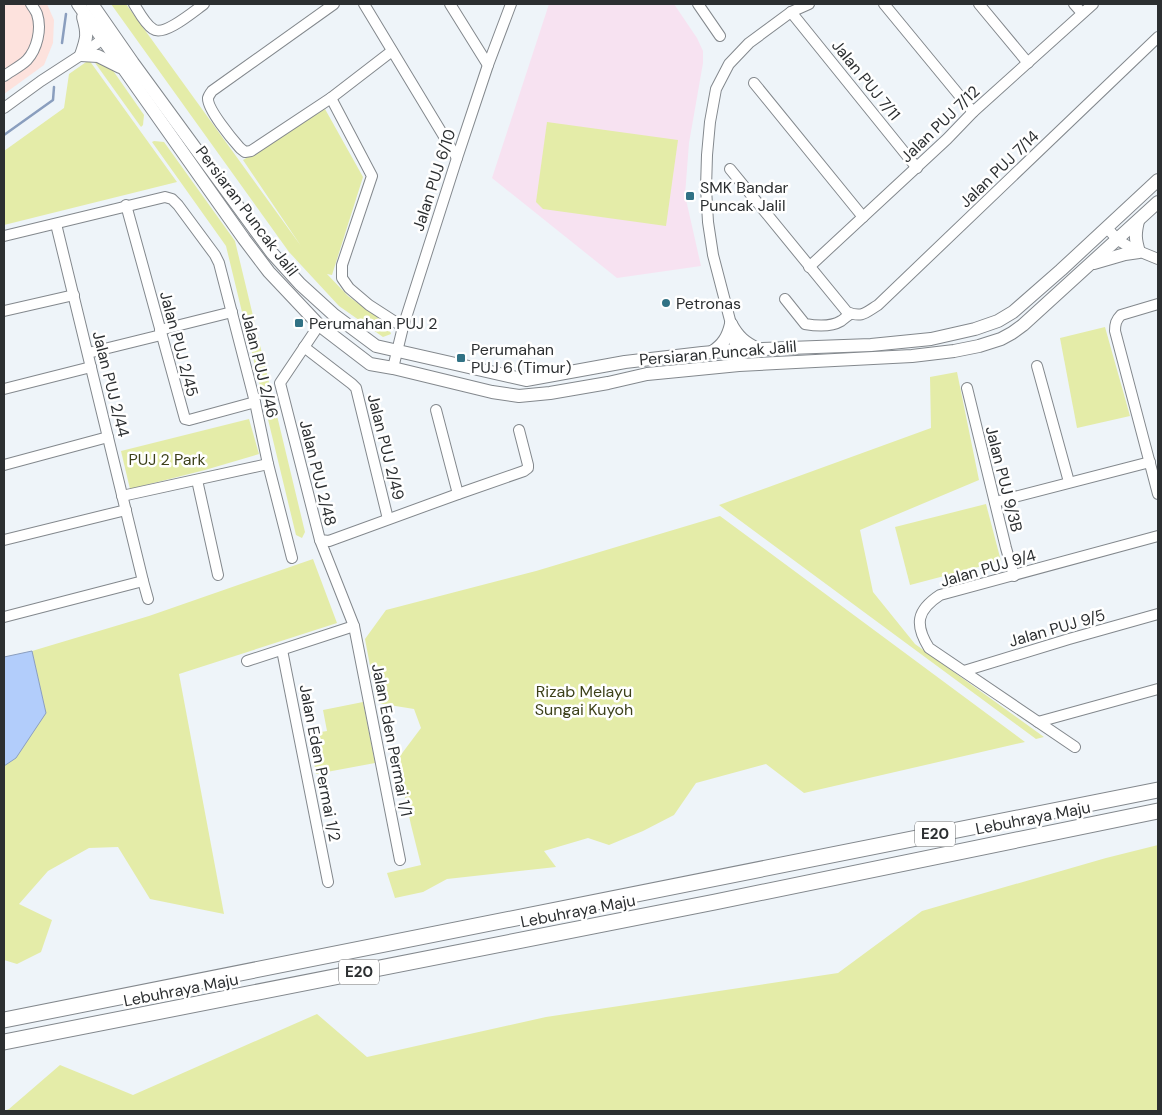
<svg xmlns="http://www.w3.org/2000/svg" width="1162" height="1115" font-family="'DM Sans',sans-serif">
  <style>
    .commercial { fill: #fde2dd }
    .education { fill: #f7e2f1 }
    .green { fill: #e4eca8 }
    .water { fill: #b2cdfb; stroke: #8a9ebe }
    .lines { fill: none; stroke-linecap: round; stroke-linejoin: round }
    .stream { stroke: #8a9ebe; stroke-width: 2.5 }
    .minor-casing { stroke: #83888d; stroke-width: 12 }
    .major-casing { stroke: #83888d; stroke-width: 14 }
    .highway-casing { stroke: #83888d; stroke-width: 17 }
    .minor { stroke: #fff; stroke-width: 10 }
    .major { stroke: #fff; stroke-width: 12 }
    .highway { stroke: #fff; stroke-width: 15 }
    .poi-dot { fill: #317285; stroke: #fff; stroke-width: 2 }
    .labels { text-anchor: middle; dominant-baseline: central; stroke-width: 5; stroke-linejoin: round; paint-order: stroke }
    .shield { fill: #fff; stroke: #6b6d6f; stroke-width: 1 }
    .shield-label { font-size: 15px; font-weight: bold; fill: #2c2f31 }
    .street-label { font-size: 16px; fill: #2c2f31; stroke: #fff }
    .poi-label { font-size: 16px; fill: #2c2f31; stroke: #fff; text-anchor: start }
    .park-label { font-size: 16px; fill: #3c4019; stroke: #fff }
  </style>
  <rect width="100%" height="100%" fill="#eef4f9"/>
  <polygon class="commercial" points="4,4 47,4 54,20 53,43 44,65 4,94"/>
  <polygon class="education" points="549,4 674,4 697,38 703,51 703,63 689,143 685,195 701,266 617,278 492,178"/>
  <g class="green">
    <polygon points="111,4 126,4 301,246 243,160 325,109 363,177 332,275 327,274 348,296 388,325 391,334 383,337 339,306 289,252"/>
    <polygon points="89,60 177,182 4,225 4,151 64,108 69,74"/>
    <polygon points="93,60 107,62 144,115 143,125 141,127"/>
    <polygon points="547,122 678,140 666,226 543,209 536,202"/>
    <polygon points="154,141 164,142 235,241 305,532 302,538 296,535 226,246 152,142"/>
    <polygon points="1105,327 1130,416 1077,428 1060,338"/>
    <polygon points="957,372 979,480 860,530 873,592 915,644 1044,737 1036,739 719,505 931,428 930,377"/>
    <polygon points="249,419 259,454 205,470 130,489 121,451"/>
    <polygon points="986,504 1001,561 910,585 895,527"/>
    <polygon points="720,516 1025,742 804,793 766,764 696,783 674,815 643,831 609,845 588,838 544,851 556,867 447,879 423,892 395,898 387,873 421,865 411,825 397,760 421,728 414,709 377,703 365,639 386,610 536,571"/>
    <polygon points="313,559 337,623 179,674 224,914 150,899 118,847 89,848 48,871 19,904 52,920 41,952 17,964 4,960 4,766 16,758 46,713 32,651 149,616"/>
    <polygon points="363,702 375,763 316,774 309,734 327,731 323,710"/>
    <polygon points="1158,845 1158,1111 4,1111 9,1109 60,1065 133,1095 317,1014 367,1057 546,1017 838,973 922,911 1106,858"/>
  </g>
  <polygon class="water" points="32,651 46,713 16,758 4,766 4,657"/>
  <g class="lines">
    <g class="stream">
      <polyline points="62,43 66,14"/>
      <polyline points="4,135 53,100 54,87"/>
    </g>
    <defs>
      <g id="minor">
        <path d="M134,4C139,12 145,24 153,29C164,37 194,11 204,4"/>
        <path d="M334,4L212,91C210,94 209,95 208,98C207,109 232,139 240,148L245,152L251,151L331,98L392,51"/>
        <polyline points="364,4 457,158"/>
        <polyline points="450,4 488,65"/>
        <polyline points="698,4 720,36"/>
        <polyline points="884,4 973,112"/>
        <polyline points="979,4 1028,63"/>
        <polyline points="1074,4 1082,13"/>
        <polyline points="791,12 917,168"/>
        <path d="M4,76C11,71 21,66 27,60C37,49 42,29 37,14C36,11 33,7 31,4"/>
        <polyline points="754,83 863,217"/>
        <polyline points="331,98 372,176 342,265 342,278 349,288 369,305 403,327"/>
        <polyline points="4,108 41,81 81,55 107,36"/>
        <path d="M730,169L847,312C862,318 865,313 878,305L1158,37"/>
        <polyline points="126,205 185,419 189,420 255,402"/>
        <polyline points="56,224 143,581 148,599"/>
        <polyline points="1107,228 1118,240 1131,248 1158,259"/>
        <polyline points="4,236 165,197 172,199 178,205 215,255 219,263 255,402 268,464 292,558"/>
        <polyline points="809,267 947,139 973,112 1093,4"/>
        <path d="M785,299L805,324C816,326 831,327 841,321C844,319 847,316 850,314"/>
        <path d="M1158,304L1121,315C1116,320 1115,324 1115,331L1158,494"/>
        <polyline points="4,311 74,295"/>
        <polyline points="319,325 280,383 320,540 329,541 458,494 524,471 528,468 528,465 519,430"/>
        <polyline points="160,330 232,312"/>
        <polyline points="304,347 352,384 356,388 388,519"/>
        <polyline points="88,353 161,335"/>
        <polyline points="739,365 731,324 713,255 708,222 706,188 707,155 710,122 716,89 729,64 749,43 791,12 809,4"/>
        <polyline points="1037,366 1069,482"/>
        <polyline points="393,368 403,327 457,158 488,65 511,4"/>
        <polyline points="967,388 1006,548 1014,576"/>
        <polyline points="4,389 91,367"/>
        <polyline points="436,410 458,494"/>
        <polyline points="4,465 108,437"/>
        <polyline points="197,480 218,575"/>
        <polyline points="122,496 268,464"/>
        <polyline points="995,502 1150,462"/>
        <polyline points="4,540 126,510"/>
        <polyline points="320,540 354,626 400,860"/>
        <polyline points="4,617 143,581"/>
        <polyline points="282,650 328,882"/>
        <polyline points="247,661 354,626"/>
        <polyline points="964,671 1069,639 1158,614"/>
        <polyline points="1038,722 1158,689"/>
        <path d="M1075,747L929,648C914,624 917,610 940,595L1158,536"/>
      </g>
      <g id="major">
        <polyline points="78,4 244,239 269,272 319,325 370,364 393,368 492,392 519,396 550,393 608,383 647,374 678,371 739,365 912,356 954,351 979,346 1001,339 1012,333 1023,325 1158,202"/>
        <polyline points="92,4 133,63 272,253 300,284 333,314 376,346 526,380 625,362 702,353 736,350 871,345 931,339 975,329 998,321 1013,312 1061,270 1158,180"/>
        <path d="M83,17C88,34 87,38 81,55L98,56L120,67"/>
        <path d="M1094,263L1125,254L1139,252C1135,239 1135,234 1138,221"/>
        <path d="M731,324C738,337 745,343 758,349"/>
        <path d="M712,352C723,345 728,337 731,324"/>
      </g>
      <g id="highway">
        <polyline points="4,1020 1158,790"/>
        <polyline points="4,1042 715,902 1158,811"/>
      </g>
    </defs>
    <use href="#minor" class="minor-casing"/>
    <use href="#major" class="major-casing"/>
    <use href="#highway" class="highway-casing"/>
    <use href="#minor" class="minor"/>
    <use href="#major" class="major"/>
    <use href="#highway" class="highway"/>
  </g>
  <g class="poi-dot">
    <rect x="685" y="191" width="10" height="10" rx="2.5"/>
    <circle cx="666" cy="303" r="5"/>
    <rect x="294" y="318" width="10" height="10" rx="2.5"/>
    <rect x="456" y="353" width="10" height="10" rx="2.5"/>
  </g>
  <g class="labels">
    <g class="shield">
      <rect x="915" y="821.5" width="40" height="25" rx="4"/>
      <rect x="339" y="959.5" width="40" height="25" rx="4"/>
    </g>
    <g class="shield-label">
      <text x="935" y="834">E20</text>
      <text x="359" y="972">E20</text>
    </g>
    <g class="street-label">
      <text transform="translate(866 80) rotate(51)">Jalan PUJ 7/11</text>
      <text transform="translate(940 124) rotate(-44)">Jalan PUJ 7/12</text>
      <text transform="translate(999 169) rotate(-44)">Jalan PUJ 7/14</text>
      <text transform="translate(434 180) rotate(-72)">Jalan PUJ 6/10</text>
      <text transform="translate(247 211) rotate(53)">Persiaran Puncak Jalil</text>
      <text transform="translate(179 344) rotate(75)">Jalan PUJ 2/45</text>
      <text transform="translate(718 353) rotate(-5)">Persiaran Puncak Jalil</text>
      <text transform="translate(260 365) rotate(76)">Jalan PUJ 2/46</text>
      <text transform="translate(111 384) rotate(76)">Jalan PUJ 2/44</text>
      <text transform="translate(386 447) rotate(76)">Jalan PUJ 2/49</text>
      <text transform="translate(318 473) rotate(76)">Jalan PUJ 2/48</text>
      <text transform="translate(1004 479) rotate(76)">Jalan PUJ 9/3B</text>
      <text transform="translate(988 568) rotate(-16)">Jalan PUJ 9/4</text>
      <text transform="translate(1057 628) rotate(-16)">Jalan PUJ 9/5</text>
      <text transform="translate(392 740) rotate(79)">Jalan Eden Permai 1/1</text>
      <text transform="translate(320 763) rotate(79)">Jalan Eden Permai 1/2</text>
      <text transform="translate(1033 818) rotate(-11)">Lebuhraya Maju</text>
      <text transform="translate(578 911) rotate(-11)">Lebuhraya Maju</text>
      <text transform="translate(181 990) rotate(-11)">Lebuhraya Maju</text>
    </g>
    <g class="poi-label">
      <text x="700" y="187">SMK Bandar<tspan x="700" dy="18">Puncak Jalil</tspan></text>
      <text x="676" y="303">Petronas</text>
      <text x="309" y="323">Perumahan PUJ 2</text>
      <text x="471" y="349">Perumahan<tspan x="471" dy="18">PUJ 6 (Timur)</tspan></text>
    </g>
    <g class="park-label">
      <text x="167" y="459">PUJ 2 Park</text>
      <text x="584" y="691">Rizab Melayu<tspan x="584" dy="18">Sungai Kuyoh</tspan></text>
    </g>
  </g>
  <rect width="1162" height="1115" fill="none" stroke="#2c2f31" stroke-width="10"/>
</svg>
